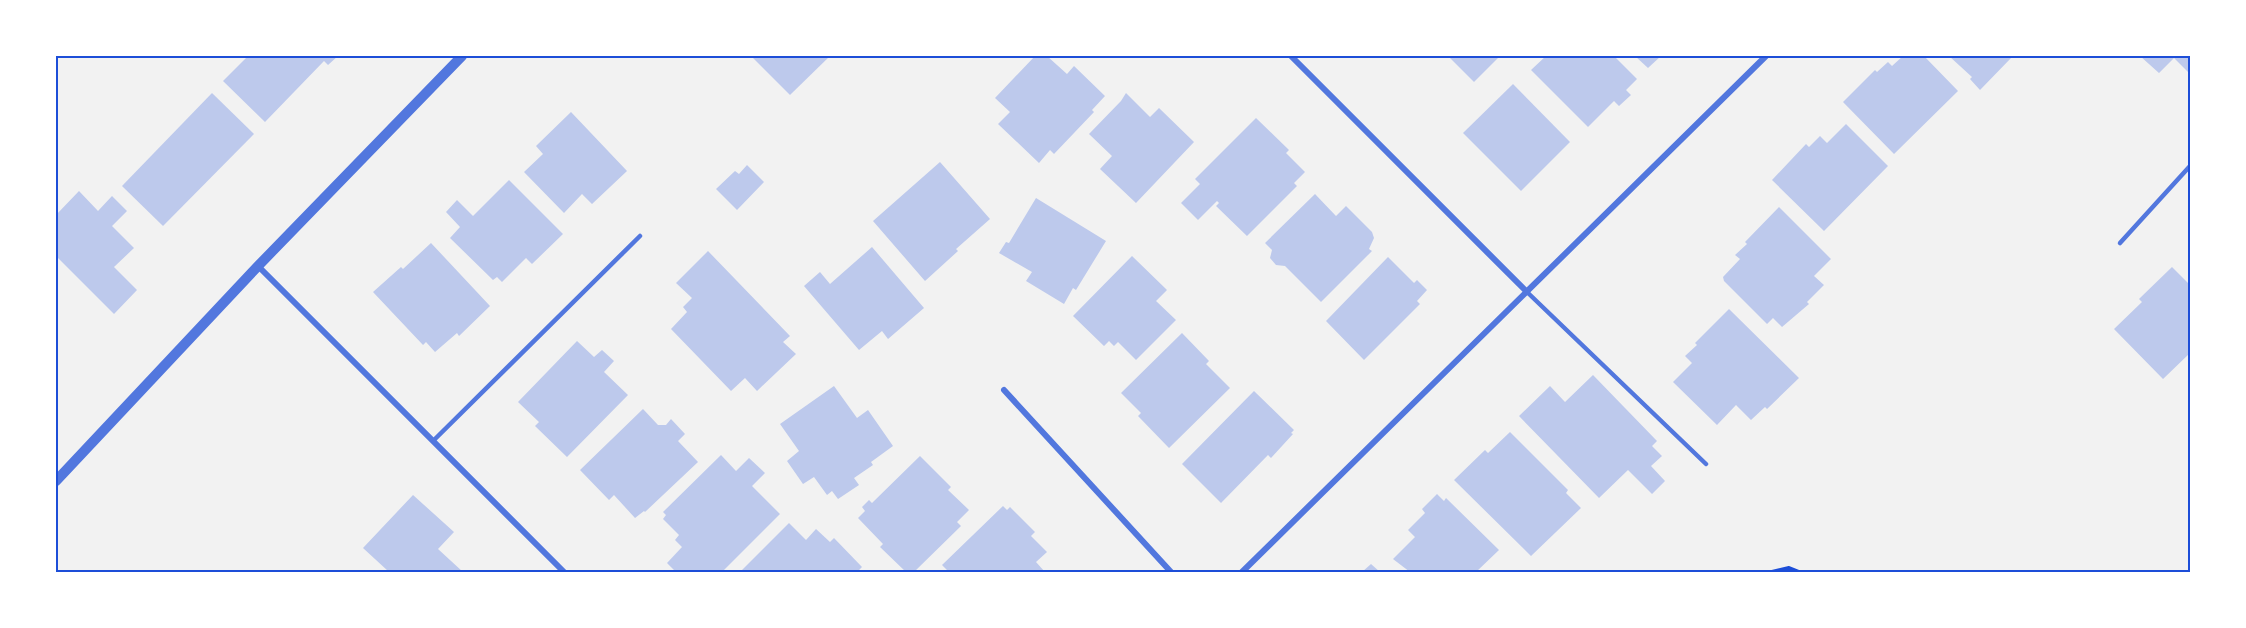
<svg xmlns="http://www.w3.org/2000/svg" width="2246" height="628" font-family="'Source Sans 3',sans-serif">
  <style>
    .building { fill: #bdc9ec }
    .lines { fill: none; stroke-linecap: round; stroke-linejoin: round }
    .path { stroke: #1d4ed8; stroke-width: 4 }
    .service { stroke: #5277de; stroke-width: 4.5 }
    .minor { stroke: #5277de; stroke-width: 6 }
    .tertiary { stroke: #5277de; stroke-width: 10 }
    .neatline { fill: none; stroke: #1d4ed8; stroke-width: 2 }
  </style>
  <rect width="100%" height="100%" fill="#f2f2f2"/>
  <g class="building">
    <polygon points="248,56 338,56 328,65 324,61 265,122 223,81"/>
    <polygon points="751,56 830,56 790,95"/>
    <polygon points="1035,56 1047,56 1067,74 1074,66 1105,96 1092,110 1094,112 1054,154 1050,150 1039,163 998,124 1010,112 995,98"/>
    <polygon points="1448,56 1500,56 1474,82"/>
    <polygon points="1546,56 1614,56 1637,79 1626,90 1631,95 1619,106 1614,101 1588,127 1531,70"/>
    <polygon points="1635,56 1661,56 1648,68"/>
    <polygon points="1903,56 1924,56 1958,91 1894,154 1843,102 1875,70 1877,72 1888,62 1892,66"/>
    <polygon points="1949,56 2010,56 2012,57 1980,90 1970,79 1972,77"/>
    <polygon points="2140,56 2190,56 2190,74 2174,58 2159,73"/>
    <polygon points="1513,84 1570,142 1521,191 1463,133"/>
    <polygon points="212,93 254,134 163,226 122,186"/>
    <polygon points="1126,93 1150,117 1159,108 1194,142 1136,203 1100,169 1112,156 1089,134 1121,101"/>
    <polygon points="571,112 627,171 592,204 582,194 564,213 524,172 543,154 536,146"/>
    <polygon points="1256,118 1289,150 1286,153 1305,172 1294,183 1297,186 1247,236 1216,206 1219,203 1217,201 1198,220 1181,203 1200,184 1195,179"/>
    <polygon points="1846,124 1888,166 1824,231 1772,180 1806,144 1809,147 1820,136 1827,143"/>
    <polygon points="940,162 990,219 956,249 958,251 925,281 873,221"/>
    <polygon points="747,165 764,182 737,210 716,189 735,171 739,174"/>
    <polygon points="509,180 563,234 532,264 526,258 502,282 497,277 493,280 450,238 460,227 446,212 457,200 473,216"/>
    <polygon points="79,191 98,211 112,196 127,211 112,226 134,248 114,267 137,290 114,314 56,256 56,215"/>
    <polygon points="1315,194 1336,216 1346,206 1372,232 1374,238 1369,249 1372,251 1321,302 1285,266 1276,265 1270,258 1272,250 1265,243"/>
    <polygon points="1036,198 1106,241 1076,290 1073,288 1064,304 1026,281 1032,272 999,253 1006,242 1009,243"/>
    <polygon points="1779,207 1831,259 1814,276 1824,285 1807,302 1809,304 1782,327 1773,318 1767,324 1724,281 1723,277 1740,259 1735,255 1747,244 1745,242"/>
    <polygon points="431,243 490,306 459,336 457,333 435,352 426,342 423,345 373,292 401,267 403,269"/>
    <polygon points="872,247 924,308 888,339 882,331 859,350 804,286 820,272 830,284"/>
    <polygon points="708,251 790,336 783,342 796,354 757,391 745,378 731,391 671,329 687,312 683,307 692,298 676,283"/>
    <polygon points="1132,256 1167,290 1156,301 1176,320 1136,360 1118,342 1114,346 1109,341 1104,346 1073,316"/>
    <polygon points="1388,257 1414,283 1417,280 1427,290 1417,301 1420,304 1364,360 1326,321"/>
    <polygon points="2172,267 2190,285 2190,353 2163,379 2114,329 2142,302 2139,299"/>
    <polygon points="1729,309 1799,378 1767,409 1765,407 1751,420 1736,405 1717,425 1673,382 1692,363 1685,356 1697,345 1695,343"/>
    <polygon points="1182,333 1209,361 1206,364 1230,388 1169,448 1138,416 1141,413 1121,393"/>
    <polygon points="577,341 594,357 602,350 614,361 604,372 628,395 567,457 535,426 539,422 518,402"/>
    <polygon points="1593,375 1657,441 1652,446 1662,456 1651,466 1665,481 1652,494 1628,470 1599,498 1519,416 1550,386 1565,402"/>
    <polygon points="834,386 857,418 868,410 893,446 871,462 873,465 854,478 859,485 838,499 832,491 827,495 814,477 803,484 787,461 799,451 780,424"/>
    <polygon points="1254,391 1294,430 1291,433 1293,434 1271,458 1268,455 1221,503 1182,464"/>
    <polygon points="643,409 658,425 666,425 671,419 685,434 678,441 698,462 645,512 644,511 635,518 614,495 609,500 580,470"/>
    <polygon points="1510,432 1568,490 1566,493 1581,508 1531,556 1454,480 1485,450 1488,453"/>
    <polygon points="721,455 736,471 749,458 765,473 752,486 780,514 722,572 676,572 667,563 682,547 675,540 679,535 663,519 666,515 663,512"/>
    <polygon points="920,456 951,487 948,490 969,510 957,522 961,526 914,572 906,572 880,547 883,544 858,518 865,511 862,507 869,500 872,503"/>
    <polygon points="1437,494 1444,501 1446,498 1499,550 1476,572 1410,572 1393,559 1415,537 1408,530 1425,513 1422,509"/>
    <polygon points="413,495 454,532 438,549 463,572 386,572 388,571 363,548"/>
    <polygon points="1003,506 1007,510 1010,507 1035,532 1031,536 1047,552 1036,562 1045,572 949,572 942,565"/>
    <polygon points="789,523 806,540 816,529 830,542 834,538 862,567 857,572 740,572"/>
    <polygon points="1371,564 1380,572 1362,572"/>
  </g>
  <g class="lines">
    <polyline class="path" points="1772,572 1789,568 1799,572"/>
    <g class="service">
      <polyline points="2120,243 2190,166"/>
      <polyline points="1527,292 1706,464"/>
      <polyline points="433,441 640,236"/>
    </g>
    <g class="minor">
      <polyline points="1291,56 1527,292"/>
      <polyline points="258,266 564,572"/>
      <polyline points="1004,390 1171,572"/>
      <polyline points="1242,572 1766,56"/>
    </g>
    <polyline class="tertiary" points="56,481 258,266 462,56"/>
  </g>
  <rect width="2246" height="628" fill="none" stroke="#ffffff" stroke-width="114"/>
  <rect x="57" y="57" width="2132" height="514" class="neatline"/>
</svg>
